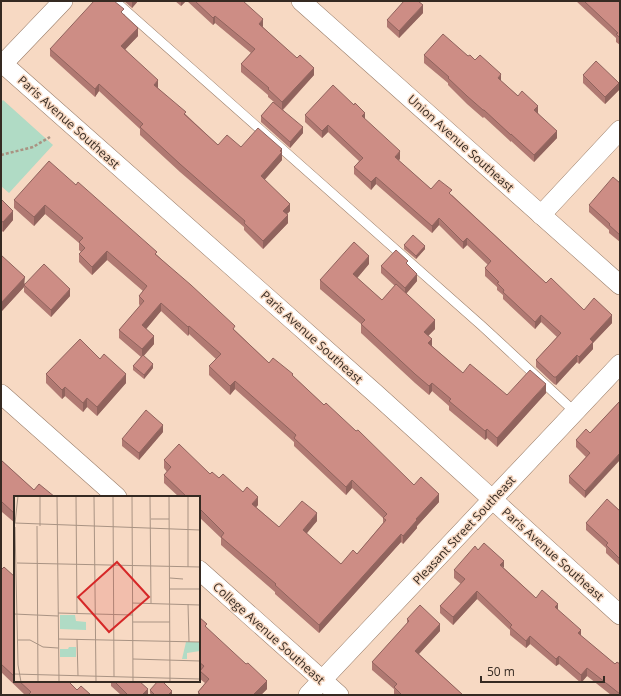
<svg xmlns="http://www.w3.org/2000/svg" width="621" height="696" font-family="'Open Sans',sans-serif">
  <style>
    .green { fill: #b0dbc5 }
    .lines { fill: none; stroke-linecap: round; stroke-linejoin: round }
    .service-casing { stroke: #9a7e6a; stroke-width: 10 }
    .minor-casing { stroke: #9a7e6a; stroke-width: 20 }
    .path { stroke: #a99382; stroke-width: 2.5; stroke-dasharray: 3 2; stroke-linecap: butt }
    .service { stroke: #fff; stroke-width: 9 }
    .minor { stroke: #fff; stroke-width: 19 }
    .wall { fill: #b07972 }
    .shaded-wall { fill: #90635d }
    .building { fill: #cd8d85; stroke: #90635d }
    .labels { text-anchor: middle; dominant-baseline: central; stroke-width: 3; stroke-linejoin: round; paint-order: stroke }
    .street-label { font-size: 12px; fill: #352a22; stroke: #f7d9c3 }
    .inset-road { fill: none; stroke: #a99383; stroke-width: 1 }
    .view { fill: #d62828; fill-opacity: 0.15; stroke: #d62828; stroke-width: 2 }
    .inset-edge { fill: none; stroke: #352a22; stroke-width: 2 }
  </style>
  <rect width="100%" height="100%" fill="#f7d9c3"/>
  <polygon class="green" points="3,100 53,145 9,193 1,186 1,102"/>
  <g class="lines">
    <defs>
      <polyline id="service" points="115,1 482,326 575,412"/>
      <g id="minor">
        <polyline points="301,1 620,285"/>
        <polyline points="1,62 376,394 620,615"/>
        <polyline points="1,66 63,1"/>
        <polyline points="541,215 620,130"/>
        <polyline points="1,394 117,497"/>
        <polyline points="199,570 339,695"/>
        <polyline points="308,695 620,364"/>
      </g>
    </defs>
    <use href="#service" class="service-casing"/>
    <use href="#minor" class="minor-casing"/>
    <polyline class="path" points="1,155 33,147 50,137"/>
    <use href="#service" class="service"/>
    <use href="#minor" class="minor"/>
  </g>
  <g class="wall">
    <polygon points="124,1 138,1 132,8"/>
    <polygon points="175,1 186,1 181,6"/>
    <polygon points="187,1 243,1 263,26 263,27 314,75 283,110 303,133 290,148 261,122 261,116 274,102 268,97 268,95 241,72 241,64 251,53 215,23 213,25"/>
    <polygon points="576,1 620,1 620,45 616,42 616,38"/>
    <polygon points="423,13 399,38 387,27 387,20"/>
    <polygon points="124,14 138,36 125,49 158,88 218,145 241,147 282,149 282,160 264,180 290,211 287,214 288,223 263,249 244,230 244,227 180,172 140,135 140,129 99,91 95,97 50,56 50,49"/>
    <polygon points="424,55 468,56 475,60 501,81 538,113 557,138 534,162 511,141 511,142 484,117 483,118 467,104 448,85 448,83 424,63"/>
    <polygon points="583,75 619,90 605,104 583,83"/>
    <polygon points="354,105 365,119 400,159 398,160 431,189 452,195 546,283 584,310 612,323 593,343 593,349 579,364 577,362 556,385 554,384 536,367 536,360 557,337 541,322 535,329 503,299 503,295 497,290 497,287 485,276 485,268 488,265 467,245 463,249 439,225 432,233 376,184 371,190 354,174 354,167 359,161 328,132 322,138 305,122 305,115"/>
    <polygon points="620,183 620,242 609,233 609,230 589,212 589,205"/>
    <polygon points="76,185 157,255 269,363 293,376 324,405 414,485 439,502 417,526 417,528 403,544 401,542 319,633 275,594 275,592 221,545 221,538 199,517 199,497 179,497 164,483 164,475 167,472 164,468 164,460 210,474 219,478 243,492 258,505 256,507 279,527 317,521 306,533 341,564 357,554 383,523 383,518 352,488 346,495 294,446 294,442 235,389 230,395 209,375 209,366 216,359 189,334 188,336 161,311 146,329 154,344 143,356 153,368 144,379 133,370 133,366 141,357 119,338 119,330 140,306 139,304 139,296 143,291 107,260 92,275 79,262 79,254 81,252 79,250 79,243 45,214 34,226 14,208 14,200"/>
    <polygon points="1,199 13,220 3,232 1,230"/>
    <polygon points="404,245 425,249 416,259 404,249"/>
    <polygon points="1,255 25,284 70,296 51,317 24,292 24,287 1,312"/>
    <polygon points="369,264 357,278 382,300 395,286 381,273 381,266 408,265 417,281 406,294 435,329 428,336 432,346 463,373 507,395 546,393 497,447 487,438 485,440 449,410 449,406 432,391 429,395 415,383 361,333 361,324 320,289 320,280"/>
    <polygon points="46,374 126,383 97,416 87,407 83,412 65,396 62,399 46,383"/>
    <polygon points="620,401 585,498 569,483 569,476 586,457 576,447 576,440 590,433"/>
    <polygon points="163,432 139,460 122,446 122,439"/>
    <polygon points="1,460 34,490 55,497 15,497 15,523 2,512"/>
    <polygon points="620,511 620,566 606,553 606,548 586,530 586,523"/>
    <polygon points="504,568 536,598 558,610 581,636 615,664 620,664 620,695 611,695 587,676 581,683 559,664 556,666 530,644 526,648 510,635 510,630 477,599 453,625 440,613 440,606 461,584 454,578 454,570"/>
    <polygon points="1,570 15,577 15,681 68,681 77,690 91,695 25,695 1,672"/>
    <polygon points="199,617 207,628 267,689 261,695 198,695 198,692 205,683 200,679 200,671 199,670"/>
    <polygon points="407,619 440,631 419,654 463,695 394,695 394,689 372,670 372,662 407,624"/>
    <polygon points="111,681 139,681 148,695 121,695 111,686"/>
    <polygon points="150,690 172,694 171,695 151,695 150,693"/>
  </g>
  <g class="shaded-wall">
    <polygon points="132,1 138,1 132,8"/>
    <polygon points="181,1 186,1 181,6"/>
    <polygon points="423,5 423,13 399,38 399,31"/>
    <polygon points="215,16 215,23 213,25 213,18"/>
    <polygon points="263,19 263,26 259,31 259,24"/>
    <polygon points="138,28 138,36 121,54 121,46"/>
    <polygon points="314,68 314,75 282,110 282,102"/>
    <polygon points="501,74 501,81 498,85 498,78"/>
    <polygon points="158,80 158,88 154,92 154,85"/>
    <polygon points="619,83 619,90 605,104 605,97"/>
    <polygon points="99,84 99,91 95,97 95,89"/>
    <polygon points="538,106 538,113 534,117 534,110"/>
    <polygon points="365,113 365,120 362,116"/>
    <polygon points="328,125 328,132 322,138 322,131"/>
    <polygon points="303,127 303,133 290,148 290,142"/>
    <polygon points="557,131 557,138 534,162 534,155"/>
    <polygon points="282,149 282,160 261,184 261,176"/>
    <polygon points="400,151 400,159 395,164 395,157"/>
    <polygon points="376,177 376,184 371,190 371,182"/>
    <polygon points="290,204 290,211 283,218 283,211"/>
    <polygon points="45,205 45,214 34,226 34,217"/>
    <polygon points="13,211 13,220 3,232 3,222"/>
    <polygon points="288,215 288,223 263,249 263,241"/>
    <polygon points="439,218 439,225 432,233 432,226"/>
    <polygon points="467,238 467,245 463,249 463,242"/>
    <polygon points="425,246 425,249 416,259 416,256"/>
    <polygon points="107,251 107,260 92,275 92,267"/>
    <polygon points="369,256 369,264 353,283 353,274"/>
    <polygon points="417,274 417,281 405,295 405,288"/>
    <polygon points="25,277 24,287 1,312 1,303"/>
    <polygon points="70,289 70,296 51,317 51,310"/>
    <polygon points="161,303 161,311 142,334 142,325"/>
    <polygon points="541,315 541,322 535,329 535,322"/>
    <polygon points="612,315 612,323 593,343 593,349 579,364 579,357 590,339"/>
    <polygon points="435,320 435,329 424,340 424,332"/>
    <polygon points="189,326 189,334 188,336 188,327"/>
    <polygon points="154,336 154,344 142,358 142,349"/>
    <polygon points="432,339 432,348 428,343"/>
    <polygon points="577,355 577,362 556,385 556,377"/>
    <polygon points="153,364 153,368 144,379 144,375"/>
    <polygon points="126,374 126,383 97,416 97,407"/>
    <polygon points="235,381 235,389 230,395 230,386"/>
    <polygon points="432,383 432,391 429,395 429,386"/>
    <polygon points="546,384 546,393 497,447 497,438"/>
    <polygon points="65,387 65,396 62,399 62,390"/>
    <polygon points="87,398 87,407 83,412 83,403"/>
    <polygon points="163,425 163,432 139,460 139,453"/>
    <polygon points="487,429 487,438 485,440 485,431"/>
    <polygon points="620,453 620,460 585,498 585,491"/>
    <polygon points="352,480 352,488 346,495 346,487"/>
    <polygon points="439,494 439,502 417,526 417,528 403,544 403,536 416,519"/>
    <polygon points="258,497 258,505 252,512 252,504"/>
    <polygon points="2,502 2,512 1,512 1,503"/>
    <polygon points="317,513 317,521 303,538 303,530"/>
    <polygon points="401,534 401,542 319,633 319,625"/>
    <polygon points="504,561 504,568 500,565"/>
    <polygon points="477,591 477,599 453,625 453,617"/>
    <polygon points="558,604 558,612 555,607"/>
    <polygon points="440,624 440,631 415,658 415,651"/>
    <polygon points="581,630 581,637 578,633"/>
    <polygon points="530,636 530,644 526,648 526,641"/>
    <polygon points="559,656 559,664 556,666 556,659"/>
    <polygon points="587,668 587,676 581,683 581,675"/>
    <polygon points="267,681 267,689 261,695 253,695"/>
    <polygon points="148,689 148,695 142,695"/>
    <polygon points="172,691 172,694 171,695 168,695"/>
  </g>
  <g class="building">
    <polygon points="94,1 114,1 124,9 121,12 138,28 121,46 158,80 154,85 186,112 184,114 218,145 227,135 241,147 258,128 282,149 280,151 282,152 261,176 290,204 283,211 288,215 263,241 244,223 245,221 180,164 140,127 143,124 99,84 95,89 50,49"/>
    <polygon points="195,1 243,1 263,19 259,24 297,58 300,55 314,68 282,102 268,89 269,88 241,64 255,49 215,16 213,18"/>
    <polygon points="404,1 418,1 423,5 399,31 387,20"/>
    <polygon points="584,1 620,1 620,38 616,34 618,33"/>
    <polygon points="443,34 468,56 470,55 475,60 480,55 501,74 498,78 518,96 522,91 538,106 534,110 557,131 534,155 511,134 511,135 484,110 483,110 467,96 448,78 449,77 424,55"/>
    <polygon points="596,61 619,83 605,97 583,75"/>
    <polygon points="333,85 354,105 355,103 365,113 362,116 400,151 395,157 431,189 439,180 452,190 449,193 546,283 551,278 584,310 594,298 612,315 590,339 593,342 579,357 577,355 556,377 554,377 536,360 561,333 541,315 535,322 503,292 504,290 497,283 499,282 485,268 491,261 467,238 463,242 439,218 432,226 376,177 371,182 354,167 363,158 328,125 322,131 305,115"/>
    <polygon points="273,102 303,127 290,142 261,116"/>
    <polygon points="49,161 76,185 78,182 157,252 155,254 191,285 235,326 233,329 269,363 273,358 293,374 292,375 324,405 326,403 356,431 358,430 414,485 421,477 439,494 416,519 417,520 403,536 401,534 319,625 275,585 276,584 221,537 224,533 199,508 199,497 187,497 164,475 171,467 164,460 179,444 210,474 212,472 219,478 223,474 243,492 247,487 258,497 252,504 279,527 302,501 317,513 303,530 341,564 353,550 357,554 386,520 383,518 387,514 352,480 346,487 294,438 296,435 235,381 230,386 209,366 221,354 189,326 188,327 161,303 142,325 154,336 142,349 119,330 144,301 139,296 147,286 107,251 92,267 79,254 85,248 79,242 83,238 45,205 34,217 14,200"/>
    <polygon points="613,177 620,183 620,235 609,225 610,224 589,205"/>
    <polygon points="1,199 13,211 3,222 1,221"/>
    <polygon points="413,235 425,246 416,256 404,245"/>
    <polygon points="354,242 369,256 353,274 382,300 396,284 435,320 424,332 432,339 428,343 463,373 470,364 507,395 530,370 546,384 497,438 487,429 485,431 449,401 451,399 432,383 429,386 415,374 361,324 365,320 320,280"/>
    <polygon points="396,250 408,261 406,263 417,274 405,288 381,266"/>
    <polygon points="1,255 25,277 1,303"/>
    <polygon points="44,264 70,289 51,310 24,285"/>
    <polygon points="80,339 100,359 104,354 126,374 97,407 87,398 83,403 65,387 62,390 46,374"/>
    <polygon points="143,355 153,364 144,375 133,366"/>
    <polygon points="620,401 620,453 585,491 569,476 590,453 576,440 586,429 590,433"/>
    <polygon points="146,410 163,425 139,453 122,439"/>
    <polygon points="1,460 34,490 39,484 55,497 15,497 15,514 2,502 1,503"/>
    <polygon points="607,499 620,511 620,559 606,545 608,543 586,523"/>
    <polygon points="484,543 504,561 500,565 536,598 542,590 558,604 555,607 581,630 578,633 615,664 617,662 620,664 620,694 587,668 581,675 559,656 556,659 530,636 526,641 510,627 512,625 477,591 453,617 440,606 465,579 454,570 475,546 478,550"/>
    <polygon points="4,567 15,577 15,677 1,664 1,570"/>
    <polygon points="420,605 440,624 415,651 463,695 402,695 394,687 397,684 372,662 409,621 407,619"/>
    <polygon points="199,617 207,624 205,626 246,664 248,663 267,681 253,695 201,695 198,692 209,679 200,671 204,666 199,662"/>
    <polygon points="19,681 68,681 77,690 81,686 91,695 28,695 31,692"/>
    <polygon points="114,681 139,681 148,689 142,695 128,695"/>
    <polygon points="158,681 162,681 172,691 168,695 155,695 150,690"/>
  </g>
  <g class="labels">
    <g class="street-label">
      <text transform="translate(69 122) rotate(42)">Paris Avenue Southeast</text>
      <text transform="translate(461 143) rotate(42)">Union Avenue Southeast</text>
      <text transform="translate(312 337) rotate(42)">Paris Avenue Southeast</text>
      <text transform="translate(464 530) rotate(-47)">Pleasant Street Southeast</text>
      <text transform="translate(553 554) rotate(42)">Paris Avenue Southeast</text>
      <text transform="translate(269 633) rotate(42)">College Avenue Southeast</text>
    </g>
  </g>
  <g transform="translate(14 496)">
    <rect width="186" height="186" fill="#f7d9c3"/>
    <path d="M46,119H61L62,125L72,126V134L46,133ZM172,146H186V155L173,157V163H168ZM55,151H62V161H46V153H54Z" fill="#b0dbc5"/>
    <path class="inset-road" d="M26,0V30M43,0L45,186M62,0L63,118M80,0L82,186M99,0L100,181M118,0L119,186M136,0L137,107M155,0L156,186M174,0V71M137,23H155M1,27L4,0M1,27L186,34M23,30L24,186M1,31L4,169L7,186M3,67L186,71M156,82L169,83M156,93H186M118,107L186,109M174,108L175,146M44,117L119,119M0,118L44,120M119,126H156M44,143L186,146M63,143L64,180M4,144H16L29,151L44,152M119,163L186,165M0,178L186,183"/>
    <path class="view" d="M103,66L135,101L95,136L64,101Z"/>
    <rect width="186" height="186" class="inset-edge"/>
  </g>
  <rect width="621" height="696" fill="none" stroke="#352a22" stroke-width="4"/>
  <path d="M481 676v6h123v-6" fill="none" stroke="#352a22" stroke-width="2"/>
  <text x="487" y="676" font-size="12" fill="#352a22" stroke="#f7d9c3" stroke-width="3" paint-order="stroke">50 m</text>
</svg>
